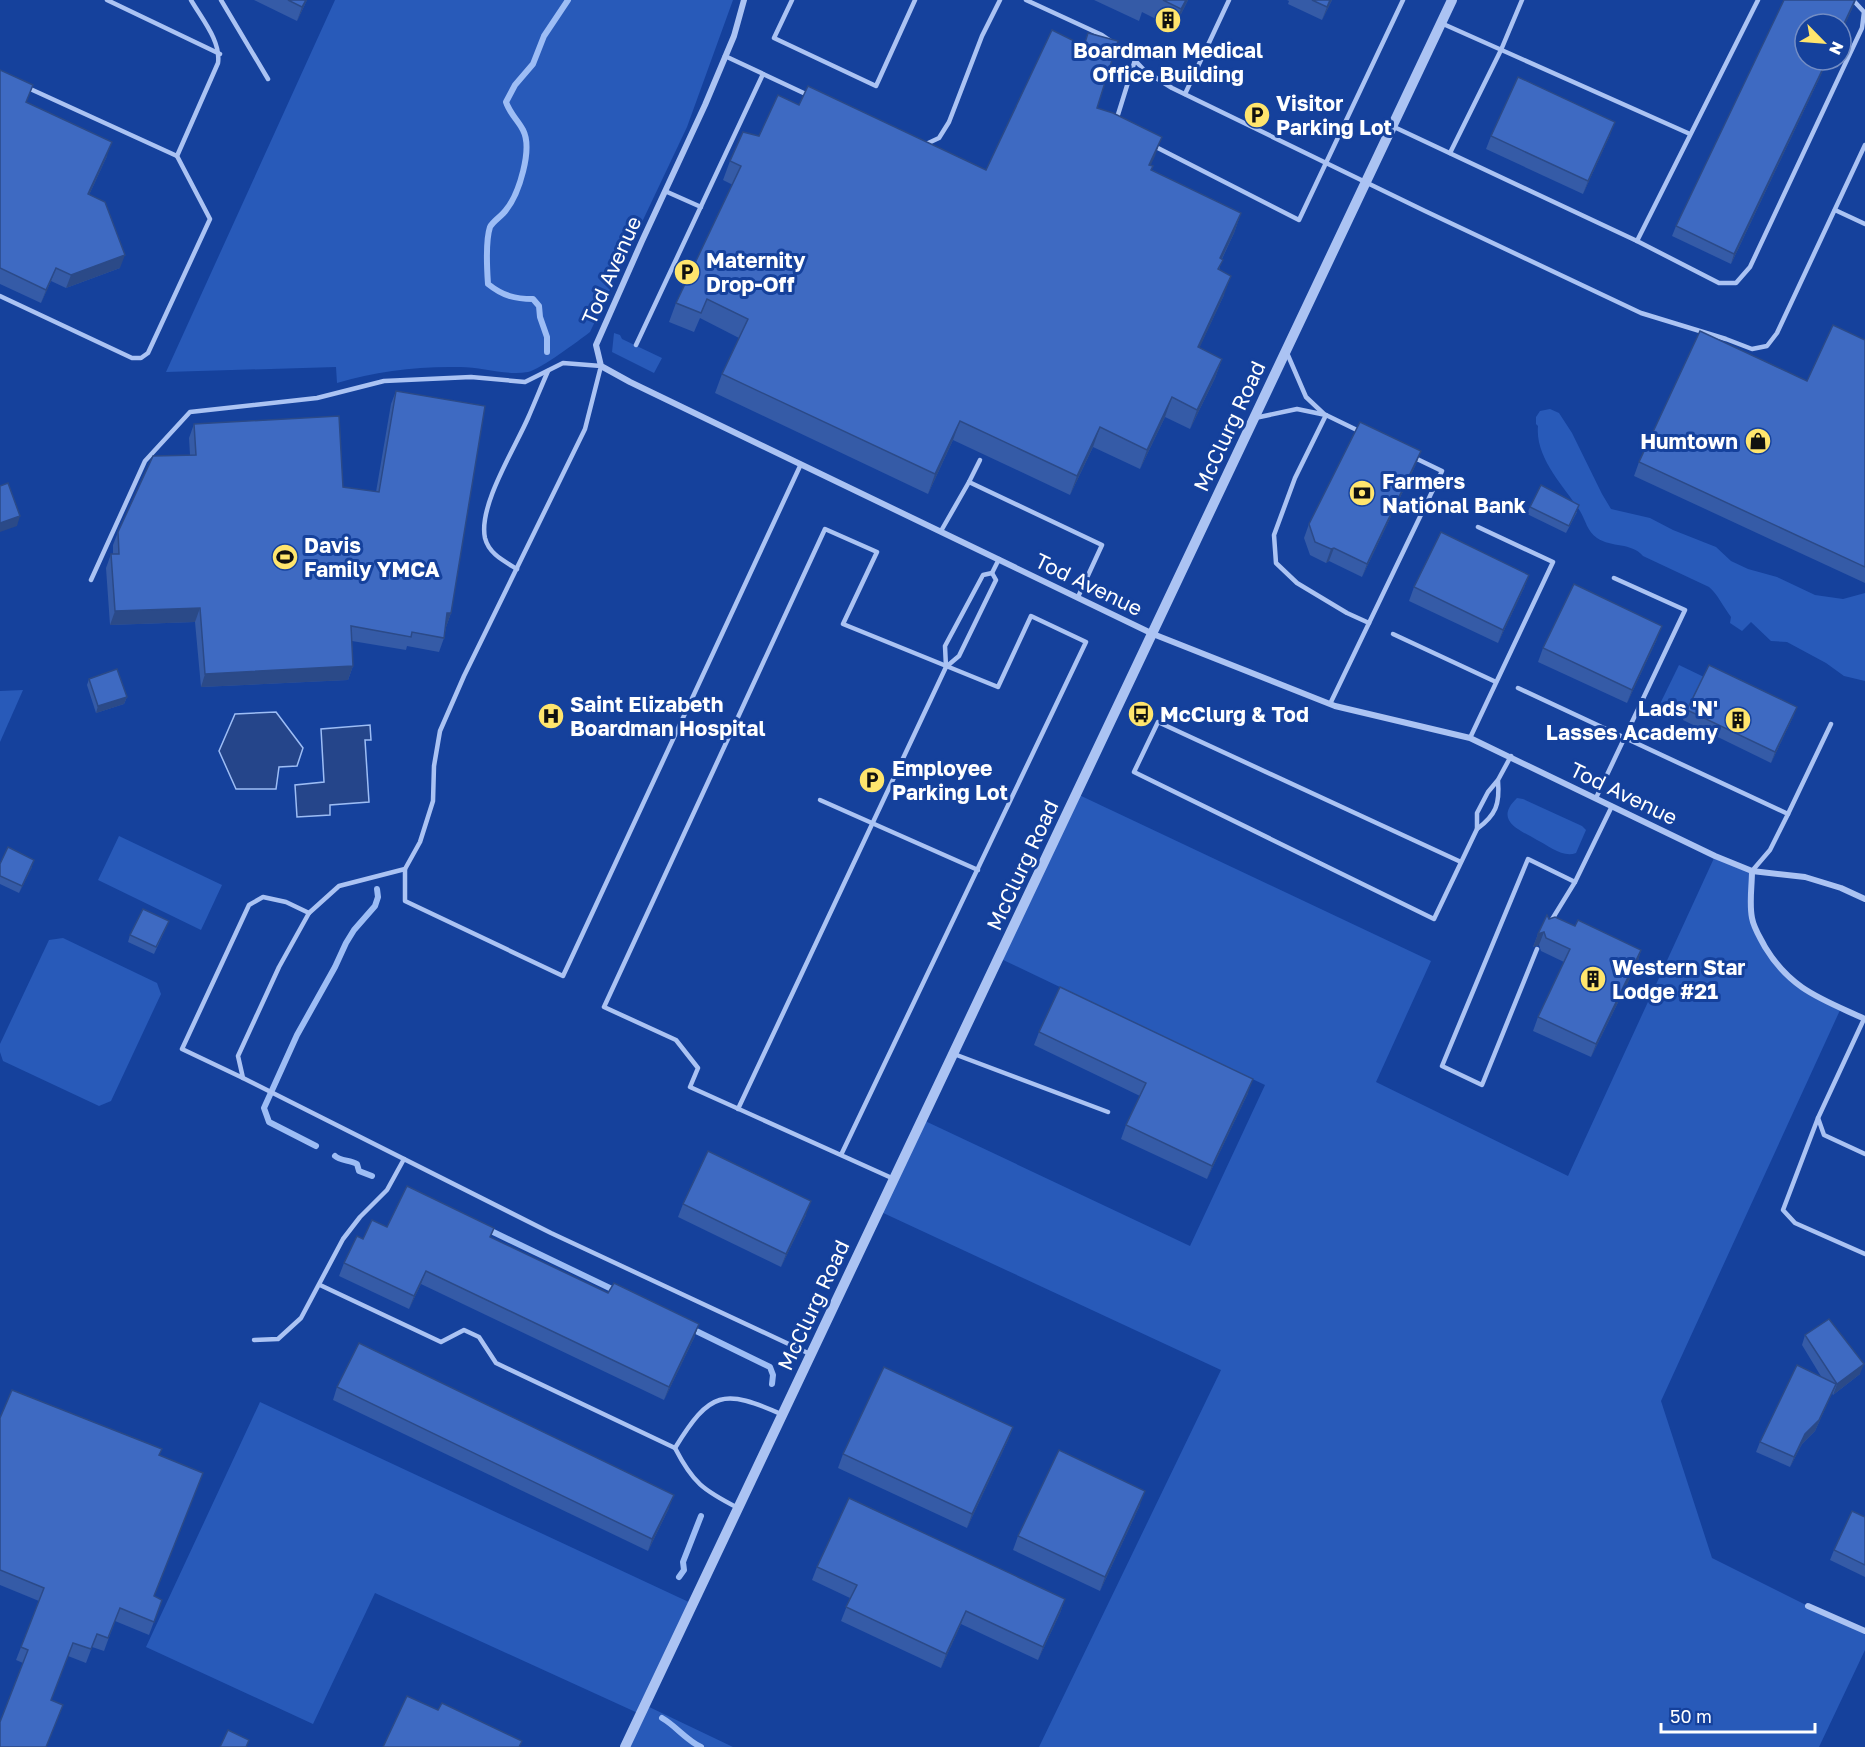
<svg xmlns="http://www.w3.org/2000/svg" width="1865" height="1747" font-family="'Golos Text',sans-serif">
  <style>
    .green { fill: #285ab9 }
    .water { fill: #25458a; stroke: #9dbdf5; stroke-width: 1.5 }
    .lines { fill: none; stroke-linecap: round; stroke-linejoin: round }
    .stream { stroke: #9dbdf5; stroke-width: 6 }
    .service { stroke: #abc3f3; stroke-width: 4.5 }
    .minor { stroke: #abc3f3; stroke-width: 6 }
    .tertiary { stroke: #abc3f3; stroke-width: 10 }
    .wall { fill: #355ba7 }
    .shaded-wall { fill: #2b4a88 }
    .building { fill: #3e6ac2; stroke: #2b4a88; stroke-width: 1.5 }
    .labels { text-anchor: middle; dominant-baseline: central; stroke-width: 6; stroke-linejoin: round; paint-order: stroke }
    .poi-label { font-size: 21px; font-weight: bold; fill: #fff; stroke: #15419c; text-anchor: start }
    .street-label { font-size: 21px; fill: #fff; stroke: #15419c }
  </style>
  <rect width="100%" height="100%" fill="#15419c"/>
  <g class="green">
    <path d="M335,0H733L687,127L590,332C578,341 541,369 528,372C506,376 482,367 460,367C418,366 376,371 337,383L336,367L166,372Z"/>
    <polygon points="614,333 620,335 622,339 662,358 654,373 612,352"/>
    <path d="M1550,409L1559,413L1572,433L1602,494L1611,509L1650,518L1673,530L1716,547L1731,561L1748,569L1777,577L1815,595L1843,599L1865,593V681L1844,676L1826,663L1787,642L1771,641L1751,622L1742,631L1730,623L1731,617C1724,608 1717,593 1709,587L1643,556C1631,542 1612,548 1597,538C1587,531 1586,521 1580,511C1564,486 1535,458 1538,426L1536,424V417L1540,411Z"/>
    <polygon points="1679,665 1704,677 1684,719 1658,708"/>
    <polygon points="23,690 0,742 0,691"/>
    <polygon points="1077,794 1431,961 1376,1082 1568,1176 1715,856 1752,871 1751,916 1756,932 1795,983 1841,1008 1661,1401 1712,1558 1808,1606 1865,1631 1865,1650 1819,1747 1039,1747 1221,1370 879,1211 923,1120 1190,1246 1265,1085 999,958"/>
    <path d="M1517,798L1523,799L1582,826L1586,830L1576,853C1563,858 1549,846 1537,840C1520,830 1493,821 1517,798Z"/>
    <polygon points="119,836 222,885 201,930 98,880"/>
    <polygon points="63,938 157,983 161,994 111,1101 99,1106 3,1061 0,1052 0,1044 49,940"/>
    <polygon points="260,1402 693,1604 645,1705 733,1747 625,1747 640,1714 375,1593 313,1724 146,1647"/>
  </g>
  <g class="water">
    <polygon points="276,712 303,748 297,766 279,767 276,789 236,789 219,751 235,714"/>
    <polygon points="370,725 371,740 365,740 369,802 330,805 330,815 297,817 295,785 324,782 321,729"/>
  </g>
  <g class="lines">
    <g class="stream">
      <path d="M547,352V337L540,317L539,306L533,299C515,299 503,296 488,284C487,269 485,242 490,227C493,221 502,216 506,210C519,194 533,149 523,130C518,120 510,114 506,102L515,85L533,64L544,36L568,0"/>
      <polyline points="316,1146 269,1122 264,1108 297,1035 335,967 346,943 354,930 375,906 378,897 377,889"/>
      <path d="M335,1156C340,1161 350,1160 357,1164L359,1171L372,1176"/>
      <polyline points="487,1229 616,1291"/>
      <polyline points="690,1328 770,1367 773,1375 772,1384"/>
      <polyline points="679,1577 684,1570 683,1562 701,1516"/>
      <path d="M662,1718C676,1726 686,1740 701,1747"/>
    </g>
    <g class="service">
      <polyline points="107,0 220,54"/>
      <polyline points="221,0 268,79"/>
      <polyline points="792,0 774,38 876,86 915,0"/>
      <polyline points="1026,0 1102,35 1128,53 1145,71 1172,88 1425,211 1641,313 1726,339 1752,349 1767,346 1777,333 1865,145"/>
      <polyline points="1758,0 1637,241 1719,283 1736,283 1750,267 1862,28 1864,12 1853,0"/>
      <polyline points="1441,23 1690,134"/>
      <polyline points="725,56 810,96"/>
      <polyline points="26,87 177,156"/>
      <polyline points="1185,94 1229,0"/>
      <polyline points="1116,121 1135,60"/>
      <polyline points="1392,126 1637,241"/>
      <polyline points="924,145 939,138 949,122 982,36 1000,0"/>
      <polyline points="1152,145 1299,220 1403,0"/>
      <polyline points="1450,153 1501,50 1522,0"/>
      <polyline points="665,191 701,207"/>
      <polyline points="1835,210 1865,224"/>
      <path d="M0,296L132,358H141L148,353L210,219L177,156L218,63C221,41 202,19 191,0"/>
      <polyline points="636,345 763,74"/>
      <polyline points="1287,353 1306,397 1324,414"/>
      <polyline points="1326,415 1295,478 1274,535 1276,563 1297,583 1347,613 1369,623 1330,704"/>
      <polyline points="1255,418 1297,409 1326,415 1361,432"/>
      <polyline points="969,482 980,460"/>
      <polyline points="941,531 969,482 1102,545 1078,597"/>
      <path d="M517,569C504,561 489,554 485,538C478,506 515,448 528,418C535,402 541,387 548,371"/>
      <polyline points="992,573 999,559"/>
      <polyline points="91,580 145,461 190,412 317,398 384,381 471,377 525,382 563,363 601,366 585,429 464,676 440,731 434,766 433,801 420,842 405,869 339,886 309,913 279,967 238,1056 243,1078 551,1233 810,1354"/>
      <polyline points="1369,623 1442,471 1415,458"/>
      <polyline points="1393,634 1496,682"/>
      <polyline points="946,667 945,646 983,575 992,573"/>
      <polyline points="1518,688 1788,814 1770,850 1752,871"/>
      <polyline points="1470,738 1553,562 1478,527"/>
      <polyline points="1596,798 1685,610 1614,578"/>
      <polyline points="820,800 978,870"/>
      <polyline points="1788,814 1831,724"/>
      <path d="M1477,829C1496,815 1500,804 1498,781"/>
      <polyline points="1461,862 1158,722 1134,772 1434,919 1477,829 1477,813 1488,792 1498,780 1511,756"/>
      <polyline points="405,869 405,901 563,976 801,464"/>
      <polyline points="1551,921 1575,882"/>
      <polyline points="1537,949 1482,1085 1442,1066 1528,859 1575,882 1612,806"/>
      <polyline points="1864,1019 1818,1118 1824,1135 1865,1154"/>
      <polyline points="954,1054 1108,1112"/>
      <polyline points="243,1078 182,1049 249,905 263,897 286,902 309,913"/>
      <polyline points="738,1109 946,667 959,656 996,580 992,573"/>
      <polyline points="1818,1118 1783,1210 1795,1223 1865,1254"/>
      <polyline points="841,1155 1086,642 1031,616 998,687 843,624 877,552 825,529 604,1007 676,1040 698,1068 690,1087 894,1179"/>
      <path d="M320,1285L441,1342L464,1330L479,1337L496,1363L675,1448C710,1391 723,1388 783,1415"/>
      <polyline points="254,1340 278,1339 301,1318 343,1239 360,1217 387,1190 404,1159"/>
      <path d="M675,1448C693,1483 703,1490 738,1508"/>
    </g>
    <g class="minor">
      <path d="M744,0L734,36L705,105L642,241L596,345L601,366L630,382L1153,634L1335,706L1470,738L1715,856L1752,871C1752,886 1749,903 1752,918C1754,929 1760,937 1765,947C1791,990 1822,999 1865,1019"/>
      <polyline points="1752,871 1805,877 1841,888 1865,899"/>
      <polyline points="1808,1606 1865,1631"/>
    </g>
    <polyline class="tertiary" points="625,1747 1452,0"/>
  </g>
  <g class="wall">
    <polygon points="254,0 307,0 297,21"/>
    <polygon points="1094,0 1188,0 1174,28 1142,12 1139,21"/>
    <polygon points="1287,0 1332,0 1322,20 1288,4 1289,1"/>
    <polygon points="1784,0 1856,0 1841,33 1841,24 1805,24 1805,60 1828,60 1731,264 1672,236 1676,226"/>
    <polygon points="0,70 27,103 107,156 89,195 120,268 66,288 51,281 41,303 0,284"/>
    <polygon points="799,105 986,170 1097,108 1162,137 1150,165 1152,170 1241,213 1234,233 1222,259 1219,270 1224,295 1199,348 1222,359 1215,378 1190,429 1165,417 1140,469 1093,447 1070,495 953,440 928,494 715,393 722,374 739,338 700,318 694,332 669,322 676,303 733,185 723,180 730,161"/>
    <polygon points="1610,135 1583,194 1486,149 1491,136"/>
    <polygon points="1865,340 1865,583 1634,476 1639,462 1807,381"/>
    <polygon points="396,391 451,613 446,627 444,638 439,652 407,646 406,650 352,641 353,666 348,680 201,687 195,622 110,625 106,568 111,554 113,554 113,545 118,532 190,455 189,438 194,424 343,487 376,492 391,404"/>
    <polygon points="1421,451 1416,464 1362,577 1329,561 1326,563 1310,555 1304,538 1309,524"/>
    <polygon points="1530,507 1577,512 1566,533 1527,514"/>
    <polygon points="1529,575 1524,588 1498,643 1409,601 1414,587"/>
    <polygon points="1657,639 1627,703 1538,662 1543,648"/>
    <polygon points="89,679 127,697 124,704 96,713 87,685"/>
    <polygon points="1797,707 1793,717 1771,763 1683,720 1687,710"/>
    <polygon points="0,864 32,867 19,893 0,884"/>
    <polygon points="1549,919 1575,926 1641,950 1637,964 1591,1057 1533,1031 1538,1017 1564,962 1541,951 1539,945 1533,947 1538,934"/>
    <polygon points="169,921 154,954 128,942 130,935"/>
    <polygon points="1039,1032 1248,1093 1207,1179 1121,1139 1126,1125 1140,1096 1034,1045"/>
    <polygon points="683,1204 806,1215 781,1267 678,1217"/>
    <polygon points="387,1227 494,1228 490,1237 608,1293 699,1324 694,1338 664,1400 421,1284 409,1309 339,1276 344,1263 363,1239"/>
    <polygon points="1805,1335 1860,1374 1833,1395 1832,1393 1815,1431 1802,1444 1790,1467 1756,1452 1760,1442 1822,1378 1802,1345"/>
    <polygon points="337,1387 669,1508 648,1551 333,1400"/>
    <polygon points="0,1418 160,1456 154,1596 162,1600 149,1635 115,1621 104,1651 92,1647 86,1663 68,1656 51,1700 58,1718 23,1663 16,1660 39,1601 0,1585"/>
    <polygon points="1013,1427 1008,1440 967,1528 838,1468 843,1454"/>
    <polygon points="1140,1505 1100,1591 1013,1550 1018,1536"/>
    <polygon points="1865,1517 1865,1577 1830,1560 1834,1550"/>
    <polygon points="817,1567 1065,1599 1060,1613 1038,1660 961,1624 941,1668 841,1621 850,1598 812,1580"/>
  </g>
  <g class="shaded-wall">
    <polygon points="306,0 307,0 297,21 302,7"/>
    <polygon points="1186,0 1188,0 1174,28 1181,9"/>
    <polygon points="1330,0 1332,0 1322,20 1327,7"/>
    <polygon points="1856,0 1853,7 1841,33 1841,30"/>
    <polygon points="1827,60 1828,60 1731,264 1734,254"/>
    <polygon points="1615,122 1610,135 1583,194 1588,181"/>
    <polygon points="1162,137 1155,156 1142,184 1149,165"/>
    <polygon points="112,142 107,156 83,208 88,194"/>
    <polygon points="1241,213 1234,233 1213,277 1220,258"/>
    <polygon points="125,255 120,268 66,288 71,275"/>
    <polygon points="56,268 51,281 41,303 46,290"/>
    <polygon points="1231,276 1224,295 1191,366 1198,347"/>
    <polygon points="1222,359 1215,378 1190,429 1197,410"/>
    <polygon points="1172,397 1165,417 1140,469 1147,450"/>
    <polygon points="960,421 953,440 928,494 935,474"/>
    <polygon points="1100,427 1093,447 1070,495 1077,476"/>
    <polygon points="1421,451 1416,464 1362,577 1367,564"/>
    <polygon points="20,516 17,526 0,532 0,523"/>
    <polygon points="1334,548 1329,561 1326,563 1331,549"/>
    <polygon points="1529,575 1524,588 1498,643 1503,630"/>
    <polygon points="200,608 195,622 110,625 115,611"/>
    <polygon points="447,613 451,613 446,627 442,627"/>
    <polygon points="1662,626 1657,639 1627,703 1632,690"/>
    <polygon points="353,666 348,680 201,687 205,674"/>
    <polygon points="127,697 124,704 96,713 98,706"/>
    <polygon points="1797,707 1793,717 1771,763 1775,752"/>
    <polygon points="34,860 32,867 19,893 22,886"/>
    <polygon points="1544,932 1539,945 1533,947 1538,934"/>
    <polygon points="1641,950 1637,964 1591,1057 1596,1044"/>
    <polygon points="1253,1079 1248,1093 1207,1179 1212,1166"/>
    <polygon points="811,1201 806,1215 781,1267 786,1254"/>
    <polygon points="426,1271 421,1284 409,1309 414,1296"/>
    <polygon points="699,1324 694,1338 664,1400 669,1387"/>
    <polygon points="1864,1364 1860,1374 1833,1395 1837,1384"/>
    <polygon points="1836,1384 1832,1394 1815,1431 1802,1444 1790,1467 1794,1457 1805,1434"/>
    <polygon points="1013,1427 1008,1440 967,1528 972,1514"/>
    <polygon points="1145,1491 1140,1505 1100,1591 1105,1577"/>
    <polygon points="674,1495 669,1508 648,1551 652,1539"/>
    <polygon points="1065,1599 1060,1613 1038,1660 1043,1647"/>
    <polygon points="966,1611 961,1624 941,1668 946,1654"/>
  </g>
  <g class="building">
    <polygon points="288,0 306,0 302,7"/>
    <polygon points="1163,0 1186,0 1181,9"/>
    <polygon points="1312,0 1330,0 1327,7"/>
    <polygon points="1784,0 1855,0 1841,30 1841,24 1805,24 1805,60 1827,60 1734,254 1676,226"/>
    <polygon points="1052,30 1084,46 1088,33 1118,41 1097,108 1113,113 1162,137 1149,165 1153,166 1151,170 1241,213 1220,258 1223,260 1218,269 1231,276 1198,347 1222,359 1197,410 1172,397 1147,450 1100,427 1077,476 960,421 935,474 722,374 748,319 707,299 701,313 676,303 741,166 730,161 743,132 759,136 778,95 799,105 808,86 986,170"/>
    <polygon points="0,70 33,85 26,102 112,142 88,194 105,202 125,255 71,275 56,268 46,290 0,268"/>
    <polygon points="1518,77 1615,122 1588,181 1491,136"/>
    <polygon points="1833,325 1865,340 1865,567 1639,462 1700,331 1807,381"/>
    <polygon points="396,391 485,406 451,613 447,613 444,638 412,632 411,637 351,626 353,666 205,674 200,608 115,611 111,554 119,554 118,532 153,456 196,455 194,424 339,416 343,487 379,492"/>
    <polygon points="1360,422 1421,451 1367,564 1334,548 1331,549 1315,542 1309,524"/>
    <polygon points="8,483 20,516 0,523 0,486"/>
    <polygon points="1541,485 1579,505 1569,526 1530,507"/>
    <polygon points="1441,532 1529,575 1503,630 1414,587"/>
    <polygon points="1574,584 1662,626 1632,690 1543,648"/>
    <polygon points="1709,665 1797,707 1775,752 1687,710"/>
    <polygon points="117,669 127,697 98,706 89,679"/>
    <polygon points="8,847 34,860 22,886 0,876 0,864"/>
    <polygon points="143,909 169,921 156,947 130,935"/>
    <polygon points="1547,915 1549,919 1555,917 1575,926 1578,920 1641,950 1596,1044 1538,1017 1570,949 1546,938 1544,932 1538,934"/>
    <polygon points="1060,987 1253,1079 1212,1166 1126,1125 1146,1083 1039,1032"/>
    <polygon points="708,1151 811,1201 786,1254 683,1204"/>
    <polygon points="407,1186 494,1228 490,1237 608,1293 614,1283 699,1324 669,1387 426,1271 414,1296 344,1263 357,1236 363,1239 372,1220 387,1227"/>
    <polygon points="1829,1319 1864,1364 1837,1384 1805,1335"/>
    <polygon points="359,1343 674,1495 652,1539 337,1387"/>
    <polygon points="1797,1365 1836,1384 1819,1420 1805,1434 1794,1457 1760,1442"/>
    <polygon points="884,1367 1013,1427 972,1514 843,1454"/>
    <polygon points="12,1390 162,1449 159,1455 203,1473 154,1596 162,1600 154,1622 120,1608 108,1638 97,1634 91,1649 73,1643 51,1700 63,1705 46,1747 0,1747 0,1722 28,1650 21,1647 44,1588 0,1570 0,1418"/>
    <polygon points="1059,1450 1145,1491 1105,1577 1018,1536"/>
    <polygon points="849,1498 1065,1599 1043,1647 966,1611 946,1654 846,1607 857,1585 817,1567"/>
    <polygon points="1852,1511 1865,1517 1865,1565 1834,1550"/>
    <polygon points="407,1696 438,1710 442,1703 522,1741 519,1747 383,1747"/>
    <polygon points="228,1730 249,1740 246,1747 220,1747"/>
  </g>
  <defs>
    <symbol id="building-disc" viewBox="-11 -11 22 22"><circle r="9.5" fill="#ffe56d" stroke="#15419c"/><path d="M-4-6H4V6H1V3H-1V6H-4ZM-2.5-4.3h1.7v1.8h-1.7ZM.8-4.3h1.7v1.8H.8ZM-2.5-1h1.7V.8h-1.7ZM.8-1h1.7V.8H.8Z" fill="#111"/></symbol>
    <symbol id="parking-disc" viewBox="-11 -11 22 22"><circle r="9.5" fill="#ffe56d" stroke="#15419c"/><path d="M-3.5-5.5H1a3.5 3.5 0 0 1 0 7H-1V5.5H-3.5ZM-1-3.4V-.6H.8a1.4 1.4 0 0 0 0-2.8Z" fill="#111"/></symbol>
    <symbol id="shop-disc" viewBox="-11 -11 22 22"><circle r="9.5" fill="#ffe56d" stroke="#15419c"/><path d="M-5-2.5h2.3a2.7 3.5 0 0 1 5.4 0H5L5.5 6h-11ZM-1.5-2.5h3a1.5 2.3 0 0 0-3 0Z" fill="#111"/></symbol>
    <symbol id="bank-disc" viewBox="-11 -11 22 22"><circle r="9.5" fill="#ffe56d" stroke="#15419c"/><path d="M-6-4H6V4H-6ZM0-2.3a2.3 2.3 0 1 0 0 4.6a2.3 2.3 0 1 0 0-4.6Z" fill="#111"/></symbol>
    <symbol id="stadium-disc" viewBox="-11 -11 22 22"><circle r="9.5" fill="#ffe56d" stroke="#15419c"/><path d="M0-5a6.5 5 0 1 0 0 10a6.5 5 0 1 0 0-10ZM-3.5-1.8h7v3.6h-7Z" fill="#111"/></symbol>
    <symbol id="bus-disc" viewBox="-11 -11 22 22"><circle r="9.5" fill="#ffe56d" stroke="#15419c"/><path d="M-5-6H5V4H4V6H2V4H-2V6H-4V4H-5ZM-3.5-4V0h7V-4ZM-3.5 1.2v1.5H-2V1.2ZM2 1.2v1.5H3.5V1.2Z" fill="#111"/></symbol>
    <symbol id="hospital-disc" viewBox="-11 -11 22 22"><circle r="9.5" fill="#ffe56d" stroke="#15419c"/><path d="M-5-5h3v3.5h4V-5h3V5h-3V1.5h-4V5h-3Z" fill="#111"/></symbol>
  </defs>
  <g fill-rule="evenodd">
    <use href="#building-disc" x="1153" y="5" width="30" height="30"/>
    <use href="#parking-disc" x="1242" y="100" width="30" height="30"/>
    <use href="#parking-disc" x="672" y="257" width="30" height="30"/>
    <use href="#shop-disc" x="1743" y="426" width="30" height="30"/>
    <use href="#bank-disc" x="1347" y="478" width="30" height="30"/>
    <use href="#stadium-disc" x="270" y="542" width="30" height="30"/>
    <use href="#bus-disc" x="1126" y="699" width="30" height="30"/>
    <use href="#hospital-disc" x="536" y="701" width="30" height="30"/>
    <use href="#building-disc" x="1723" y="705" width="30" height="30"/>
    <use href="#parking-disc" x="857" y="765" width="30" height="30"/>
    <use href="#building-disc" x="1578" y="964" width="30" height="30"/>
  </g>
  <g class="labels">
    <g class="poi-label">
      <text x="1168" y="50" text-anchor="middle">Boardman Medical<tspan x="1168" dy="24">Office Building</tspan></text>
      <text x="1276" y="103">Visitor<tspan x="1276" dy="24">Parking Lot</tspan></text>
      <text x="706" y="260">Maternity<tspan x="706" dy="24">Drop-Off</tspan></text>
      <text x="1738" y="441" text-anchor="end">Humtown</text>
      <text x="1382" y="481">Farmers<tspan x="1382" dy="24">National Bank</tspan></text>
      <text x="304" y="545">Davis<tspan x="304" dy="24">Family YMCA</tspan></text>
      <text x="570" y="704">Saint Elizabeth<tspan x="570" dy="24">Boardman Hospital</tspan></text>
      <text x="1718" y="708" text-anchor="end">Lads 'N'<tspan x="1718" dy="24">Lasses Academy</tspan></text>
      <text x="1160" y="714">McClurg &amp; Tod</text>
      <text x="892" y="768">Employee<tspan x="892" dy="24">Parking Lot</tspan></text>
      <text x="1612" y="967">Western Star<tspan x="1612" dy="24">Lodge #21</tspan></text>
    </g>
    <g class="street-label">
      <text transform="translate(611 270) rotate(-66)">Tod Avenue</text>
      <text transform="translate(1229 426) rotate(-65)">McClurg Road</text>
      <text transform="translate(1089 584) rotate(26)">Tod Avenue</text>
      <text transform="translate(1624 793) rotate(26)">Tod Avenue</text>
      <text transform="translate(1022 865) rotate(-65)">McClurg Road</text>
      <text transform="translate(813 1305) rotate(-65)">McClurg Road</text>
    </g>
  </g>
  <g transform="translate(1823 42) rotate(115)"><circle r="28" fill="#15419c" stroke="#738dc4" stroke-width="1.5"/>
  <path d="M0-4.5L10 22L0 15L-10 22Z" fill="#ffe56d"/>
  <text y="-9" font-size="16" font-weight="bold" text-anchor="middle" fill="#ffffff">N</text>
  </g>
  <path d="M1661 1723v9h154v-9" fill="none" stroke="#ffffff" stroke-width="3"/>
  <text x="1670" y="1723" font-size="18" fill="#ffffff" stroke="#15419c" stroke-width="4.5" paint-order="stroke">50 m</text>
</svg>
